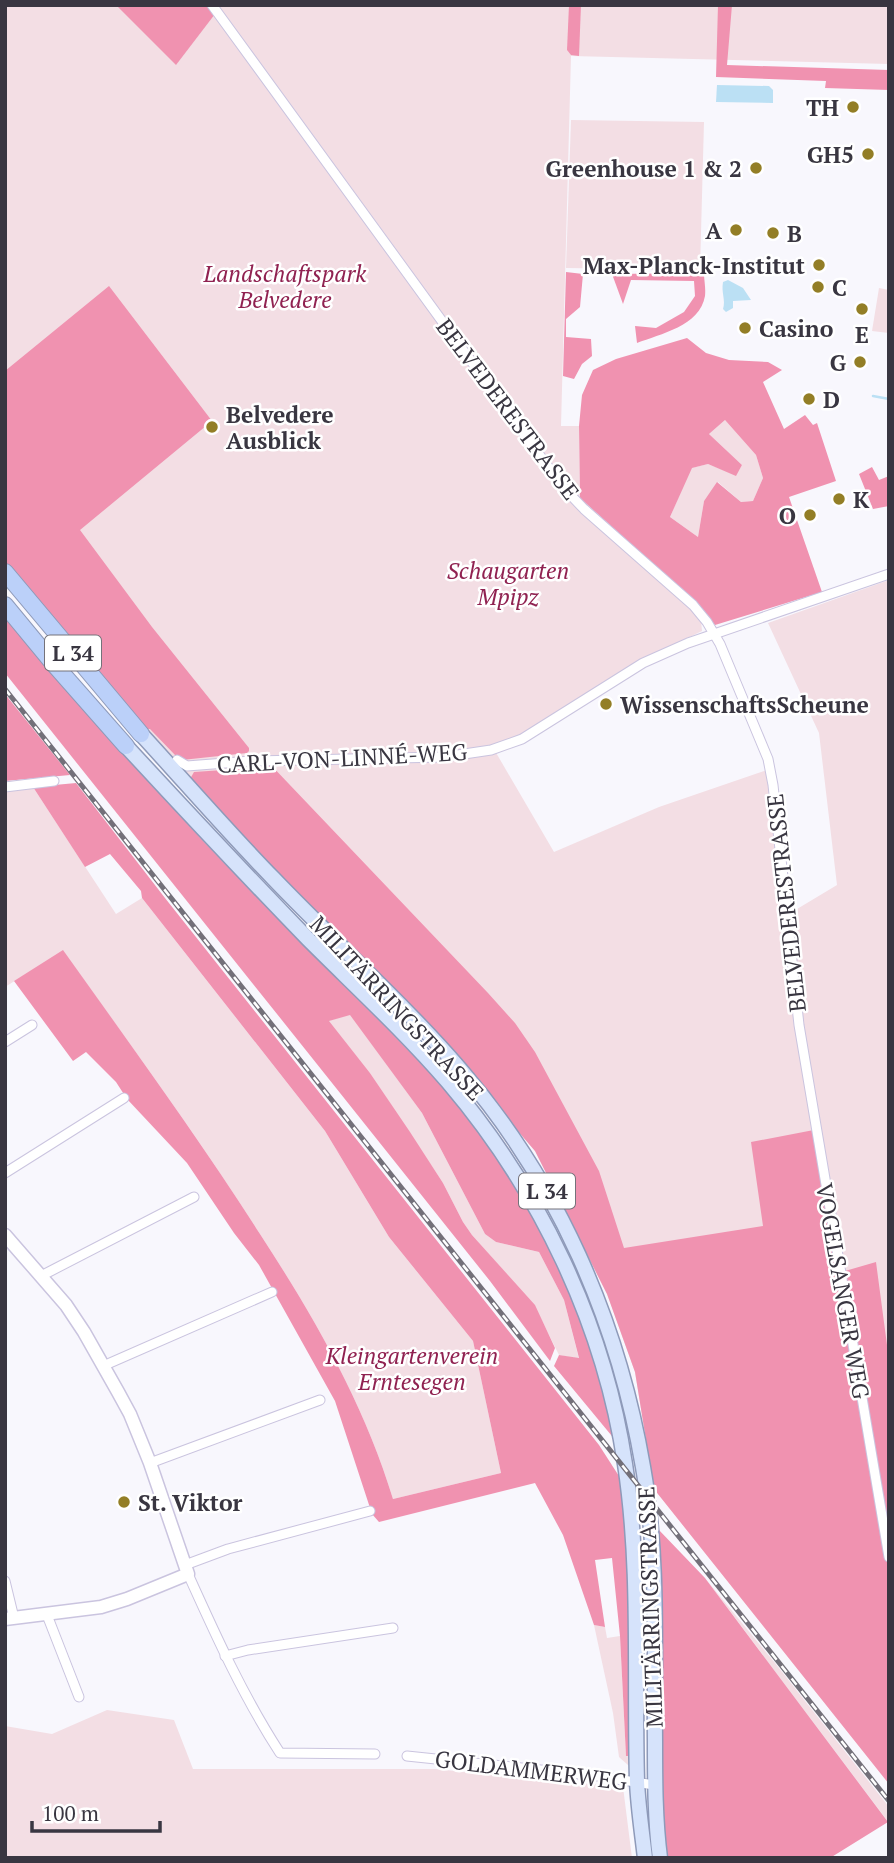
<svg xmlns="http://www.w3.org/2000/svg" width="894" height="1863" font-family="'PT Serif',serif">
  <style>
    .green { fill: #f3dee4 }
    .forest { fill: #f092b0; fill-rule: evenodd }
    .water { fill: #bbe0f4 }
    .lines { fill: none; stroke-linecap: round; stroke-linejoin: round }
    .stream { stroke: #bbe0f4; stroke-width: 2.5 }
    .street-casing { stroke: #cac4df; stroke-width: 11 }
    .secondary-casing { stroke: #cac4df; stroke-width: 15 }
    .primary-casing { stroke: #8e9ab9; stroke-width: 17 }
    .highway-casing { stroke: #8e9ab9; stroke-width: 18 }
    .street { stroke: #fff; stroke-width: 9 }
    .secondary { stroke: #fff; stroke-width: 12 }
    .primary { stroke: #d6e3fb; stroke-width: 14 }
    .highway { stroke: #bbd0f9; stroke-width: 16 }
    .rail-casing { stroke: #73707a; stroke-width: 5 }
    .rail { stroke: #fff; stroke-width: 2.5; stroke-dasharray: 8; stroke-linecap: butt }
    .poi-dot { fill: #937e26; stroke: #fff; stroke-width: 2.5 }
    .labels { text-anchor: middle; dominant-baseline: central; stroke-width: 5; stroke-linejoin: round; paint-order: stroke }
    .shield { fill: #fff; stroke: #74727a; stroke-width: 2 }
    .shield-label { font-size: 21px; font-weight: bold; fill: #393641 }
    .poi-label { font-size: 23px; font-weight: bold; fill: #393641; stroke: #fff; text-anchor: start }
    .park-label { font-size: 23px; font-style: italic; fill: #902251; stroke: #fff }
    .street-label { font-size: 23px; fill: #393641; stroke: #fff }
  </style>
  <rect width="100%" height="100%" fill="#f8f7fd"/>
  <g class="green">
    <polygon points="5,5 889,5 889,64 571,56 561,426 579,426 580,498 689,596 701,620 702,631 636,663 495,751 554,852 659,807 767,770 782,918 837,885 819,733 768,623 889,580 889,1784 654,1489 635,1372 607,1294 535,1151 423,1020 314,911 143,729 5,568"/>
    <polygon points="571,120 704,122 700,270 566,268"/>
    <polygon points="879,288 889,290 889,333 872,331"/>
    <polygon points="725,420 756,455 763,478 753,501 741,502 718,482 704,501 698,537 670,517 691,468 708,464 736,475 742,465 709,434"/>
    <path d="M33,787L116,914L142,898L325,1131L389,1237L473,1341L501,1473L393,1499C364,1403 314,1317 260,1234C198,1137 130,1044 63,951L5,987V791Z"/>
    <polygon points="350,1014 422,1113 485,1234 496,1242 539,1252 564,1300 579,1359 559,1355 534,1305 472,1235 463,1222 443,1183 370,1073 328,1021"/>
    <polygon points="705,1578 775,1663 889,1807 889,1823"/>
    <polygon points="594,1625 605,1627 607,1638 620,1636 626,1756 631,1756 632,1763 628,1765 619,1757 613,1713"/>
    <polygon points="107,1710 174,1720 193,1769 435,1769 623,1787 632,1858 5,1858 5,1726 52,1734"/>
  </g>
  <g class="forest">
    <polygon points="116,5 208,5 215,14 176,65"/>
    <polygon points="569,5 581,5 579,56 571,55 567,50"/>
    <polygon points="718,5 732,5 727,65 889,70 889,90 825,88 826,81 716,77"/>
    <polygon points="566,272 583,274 580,307 566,319 566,337 591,339 592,356 582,364 574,379 563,376"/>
    <path d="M704,273C704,280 706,289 705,296C700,326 660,334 637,343L635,326L656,328L684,312L695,296L694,281L631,280L623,304L612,274Z"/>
    <polygon points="109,286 212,421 80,530 152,627 249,748 249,751 247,753 182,760 175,755 150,729 143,729 5,568 5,371"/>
    <path d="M687,338L706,353L729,360L768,362L782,370L763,382L784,429L805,415L813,425L817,423L836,481L789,497L822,592L715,625L689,596L580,498L579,426L582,395L593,370L616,359ZM725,420L756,455L763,478L753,501L741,502L717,482L704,501L698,537L670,517L692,468L708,464L736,476L742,465L709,434Z"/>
    <polygon points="872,467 879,480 889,476 889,506 873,509 859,474"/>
    <path d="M5,616C64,684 122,752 183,819C221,861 261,900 300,941C379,1023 464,1095 522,1195C549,1242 573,1292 590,1343C601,1375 607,1409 616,1441L554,1366L559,1355L579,1358L564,1300L539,1252L496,1242L485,1234L422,1113L350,1015L329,1021L370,1073L410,1132L443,1183L463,1222L472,1235L535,1305L555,1348L550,1361L490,1281L5,673Z"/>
    <polygon points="5,694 70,775 5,781"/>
    <polygon points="269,763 488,993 515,1023 535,1052 599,1171 624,1248 763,1226 751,1142 819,1129 845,1271 876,1262 889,1360 889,1784 654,1489 635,1372 607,1294 535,1151 423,1020 314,911 190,779 194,772 266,767"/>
    <path d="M76,783L165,898L599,1445L626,1487L629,1543L631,1756H626L620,1636L612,1558L595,1560L605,1627L594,1625L563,1535L535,1483L379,1522L372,1514L335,1401L259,1265L234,1233L187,1163L127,1099L116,1082L86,1052L73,1061L14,981L63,950C130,1044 198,1137 260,1234C314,1317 364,1403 393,1499L501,1473L473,1341L389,1237L325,1131L142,898L141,891L110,854L85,867L33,787Z"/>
    <path d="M658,1529L705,1578L888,1822L830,1858H667C655,1748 666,1638 658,1529Z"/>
  </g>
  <g class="water">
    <polygon points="717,85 769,86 773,90 773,103 716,102"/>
    <path d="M728,280L743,288L751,300L733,301V308L726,312L723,309C726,300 721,293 723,282Z"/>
  </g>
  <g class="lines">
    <polyline class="stream" points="873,396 889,399"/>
    <defs>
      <g id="street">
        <polyline points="212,5 562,486 584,509 693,605 707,622 720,644 768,759 773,785 799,1025 889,1557"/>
        <polyline points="177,760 187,766 251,761 444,757 491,750 522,739 643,663 688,643 889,574"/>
        <polyline points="5,787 54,781"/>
        <polyline points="5,1042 32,1025"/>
        <polyline points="5,1173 124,1098"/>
        <polyline points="41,1276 194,1197"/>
        <polyline points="103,1366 272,1292"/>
        <polyline points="150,1463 320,1400"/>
        <polyline points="185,1565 228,1549 370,1511"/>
        <path d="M188,1574C216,1636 243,1696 280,1753L375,1754"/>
        <polyline points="5,1581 14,1618"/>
        <polyline points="47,1615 79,1697"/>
        <polyline points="225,1656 248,1650 393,1628"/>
        <polyline points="407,1756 598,1776 654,1785"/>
      </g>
      <polyline id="secondary" points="5,1235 66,1305 84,1332 118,1392 130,1414 150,1463 188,1574 127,1599 101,1607 5,1619"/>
      <g id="primary">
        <path d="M141,734C185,782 228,832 273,878C335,943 402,1002 460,1069C558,1182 618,1321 643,1467C659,1557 654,1650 655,1741C655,1780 655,1819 660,1858"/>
        <path d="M126,746C186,811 247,876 308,939C355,986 405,1032 448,1082C540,1190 604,1324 625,1464C641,1569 634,1675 637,1781C638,1806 642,1832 645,1858"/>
      </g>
      <g id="highway">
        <polyline points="5,572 141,734"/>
        <polyline points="5,605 52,662 126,746"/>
      </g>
    </defs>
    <use href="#street" class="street-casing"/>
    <use href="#secondary" class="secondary-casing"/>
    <use href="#primary" class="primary-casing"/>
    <use href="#highway" class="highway-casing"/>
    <use href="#street" class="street"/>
    <use href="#secondary" class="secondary"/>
    <use href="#primary" class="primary"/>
    <use href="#highway" class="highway"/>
    <defs>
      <polyline id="rail" points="5,689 889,1801"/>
    </defs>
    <use href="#rail" class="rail-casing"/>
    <use href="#rail" class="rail"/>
  </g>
  <g class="poi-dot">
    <circle cx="853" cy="107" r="7"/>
    <circle cx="868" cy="154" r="7"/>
    <circle cx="756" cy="168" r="7"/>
    <circle cx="736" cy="230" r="7"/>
    <circle cx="773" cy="233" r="7"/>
    <circle cx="819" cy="265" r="7"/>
    <circle cx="818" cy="287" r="7"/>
    <circle cx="862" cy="309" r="7"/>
    <circle cx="745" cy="328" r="7"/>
    <circle cx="860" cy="362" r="7"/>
    <circle cx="809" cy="399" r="7"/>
    <circle cx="212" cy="427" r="7"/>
    <circle cx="839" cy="499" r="7"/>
    <circle cx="810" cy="515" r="7"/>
    <circle cx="606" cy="704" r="7"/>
    <circle cx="124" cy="1502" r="7"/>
  </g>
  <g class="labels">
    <g class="shield">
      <rect x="45" y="635.5" width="56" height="35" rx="5"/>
      <rect x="519" y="1173.5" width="56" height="35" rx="5"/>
    </g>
    <g class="shield-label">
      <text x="73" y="653">L 34</text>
      <text x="547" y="1191">L 34</text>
    </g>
    <g class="poi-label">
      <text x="839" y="107" text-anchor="end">TH</text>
      <text x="854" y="154" text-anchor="end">GH5</text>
      <text x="742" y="168" text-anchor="end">Greenhouse 1 &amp; 2</text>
      <text x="722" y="230" text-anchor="end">A</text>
      <text x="787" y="233">B</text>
      <text x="805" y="265" text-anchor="end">Max-Planck-Institut</text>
      <text x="832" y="287">C</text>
      <text x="759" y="328">Casino</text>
      <text x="862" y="334" text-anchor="middle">E</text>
      <text x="846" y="362" text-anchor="end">G</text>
      <text x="823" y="399">D</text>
      <text x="226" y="414">Belvedere<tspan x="226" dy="26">Ausblick</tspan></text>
      <text x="853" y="499">K</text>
      <text x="796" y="515" text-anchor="end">O</text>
      <text x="620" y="704">WissenschaftsScheune</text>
      <text x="138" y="1502">St. Viktor</text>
    </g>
    <g class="park-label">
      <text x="285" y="273">Landschaftspark<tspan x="285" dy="26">Belvedere</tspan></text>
      <text x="508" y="570">Schaugarten<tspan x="508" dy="26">Mpipz</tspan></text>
      <text x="412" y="1355">Kleingartenverein<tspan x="412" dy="26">Erntesegen</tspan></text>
    </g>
    <g class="street-label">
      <text transform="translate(508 409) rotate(53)">BELVEDERESTRASSE</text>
      <text transform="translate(342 758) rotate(-3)">CARL-VON-LINNÉ-WEG</text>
      <text transform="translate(786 903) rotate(-96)">BELVEDERESTRASSE</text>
      <text transform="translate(397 1008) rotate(47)">MILITÄRRINGSTRASSE</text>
      <text transform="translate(843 1291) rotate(80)">VOGELSANGER WEG</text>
      <text transform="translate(650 1607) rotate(-92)">MILITÄRRINGSTRASSE</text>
      <text transform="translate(531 1770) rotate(7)">GOLDAMMERWEG</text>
    </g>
  </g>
  <rect width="894" height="1863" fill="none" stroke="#393641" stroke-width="14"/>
  <path d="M32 1821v10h128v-10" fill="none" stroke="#393641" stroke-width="3.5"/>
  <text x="42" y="1821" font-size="21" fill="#393641" stroke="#ffffff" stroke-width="5" paint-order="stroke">100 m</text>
</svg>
